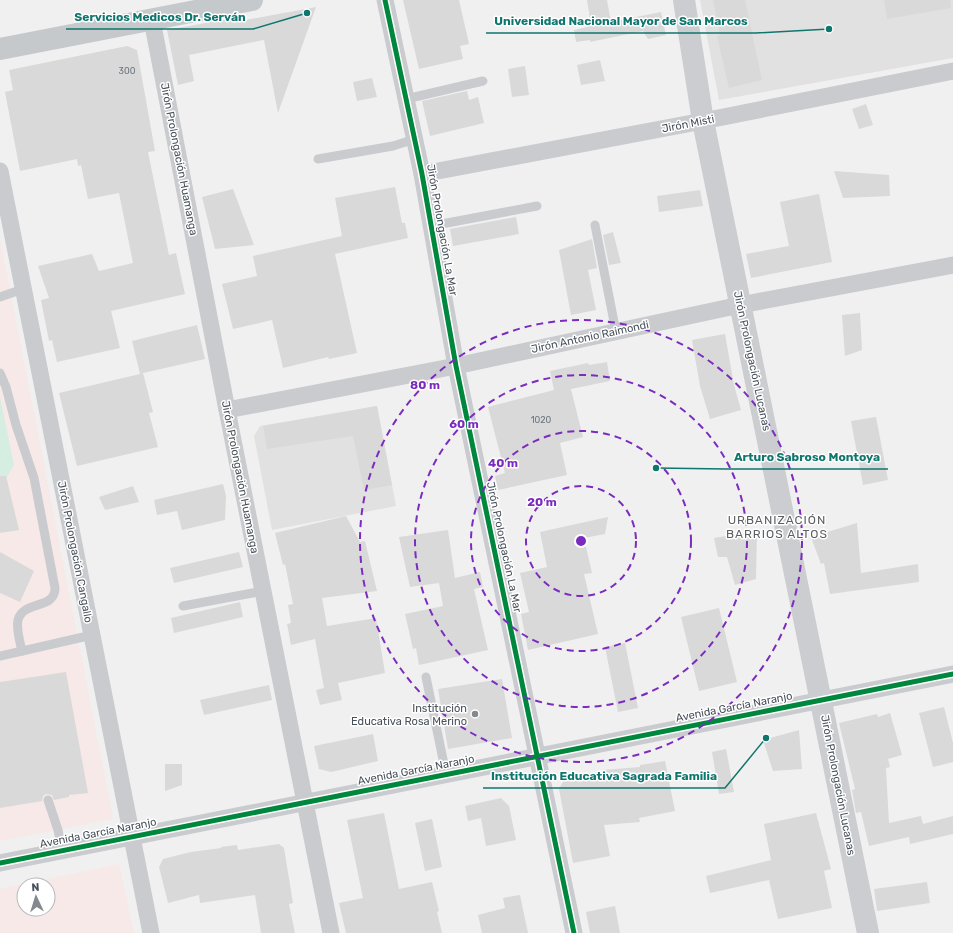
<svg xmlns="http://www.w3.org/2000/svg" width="953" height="933" font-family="Rubik,sans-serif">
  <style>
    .education { fill: #e2e1e1 }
    .medical { fill: #f6e9e7; fill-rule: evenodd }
    .green { fill: #d5eee1 }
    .building { fill: #d9d9da }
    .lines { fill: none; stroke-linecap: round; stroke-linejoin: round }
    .lane { stroke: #cacbce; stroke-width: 9 }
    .street { stroke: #cacbce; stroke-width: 17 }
    .secondary { stroke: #cbcdd0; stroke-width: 22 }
    .primary { stroke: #c6c9cc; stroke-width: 22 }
    .cycleway-casing { stroke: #fff; stroke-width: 8 }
    .cycleway { stroke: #00873e; stroke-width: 5 }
    .ring { fill: none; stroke: #7b2cbf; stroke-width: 2; stroke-dasharray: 7 5 }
    .poi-dot { fill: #83898f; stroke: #fff; stroke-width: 1.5 }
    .labels { text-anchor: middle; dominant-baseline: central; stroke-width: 3; stroke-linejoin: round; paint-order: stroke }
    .number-label { font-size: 9px; fill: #6d747c }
    .street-label { font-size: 11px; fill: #48515b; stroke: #fff }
    .poi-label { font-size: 11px; fill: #48515b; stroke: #fff; text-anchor: end }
    .neighbourhood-label { font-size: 12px; letter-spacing: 1px; fill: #5c5f63; stroke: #fff }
    .centre { fill: #7b2cbf; stroke: #fff; stroke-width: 2 }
    .ring-label { font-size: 12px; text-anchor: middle; font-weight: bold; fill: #7b2cbf; stroke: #fff; stroke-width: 3; stroke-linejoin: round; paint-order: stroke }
    .leader { fill: none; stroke: #0f766e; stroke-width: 1.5 }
    .callout-dot { fill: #0f766e; stroke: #fff; stroke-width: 1.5 }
    .callout-label { font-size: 12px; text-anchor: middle; font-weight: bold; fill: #0f766e; stroke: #fff; stroke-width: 3; stroke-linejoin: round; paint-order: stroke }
  </style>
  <rect width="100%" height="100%" fill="#f0f0f0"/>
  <g class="education">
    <polygon points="700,0 953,0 953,58 719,100"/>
    <polygon points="377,406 396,506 272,530 254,436 260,426"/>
  </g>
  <g class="medical">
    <polygon points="0,239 113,819 0,841"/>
    <path d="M119,864L134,933H0V889ZM24,885H48V909H24Z"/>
  </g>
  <polygon class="green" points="0,397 14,465 3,484 0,496"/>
  <g class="building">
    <polygon points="403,0 459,0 469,44 460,46 463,59 419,69"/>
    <polygon points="587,0 607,0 611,22 661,12 666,35 648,39 643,31 590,42 590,40 576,42 574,30 587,27 587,26 591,25"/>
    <polygon points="713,0 745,0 762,80 729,88 717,36 720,35"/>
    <polygon points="884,0 950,0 951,8 887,19"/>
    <polygon points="316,7 278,113 264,40 189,55 194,81 178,85 167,30 234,18 235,22"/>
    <polygon points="127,46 137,50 155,151 148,152 169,255 176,253 185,294 111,311 120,348 57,362 52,340 49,341 41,300 49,298 38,266 92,254 99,271 133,263 119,193 88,199 81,165 78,166 77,159 20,171 5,92 13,90 9,70"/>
    <polygon points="600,60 605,81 581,85 577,65"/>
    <polygon points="525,66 529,95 512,97 508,69"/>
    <polygon points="372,78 377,97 357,101 353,82"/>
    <polygon points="467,91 469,100 478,97 484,123 430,136 422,101"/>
    <polygon points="866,104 873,125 859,129 852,109"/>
    <polygon points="834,171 889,175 890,196 843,198"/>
    <polygon points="395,187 402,223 405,223 408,238 335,254 357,353 329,359 328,357 283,368 272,320 233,329 222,284 257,276 253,256 342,236 335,198"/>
    <polygon points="233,189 254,245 215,249 202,197"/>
    <polygon points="700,190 703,206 659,212 657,196"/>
    <polygon points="819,194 832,262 751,278 746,254 789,246 780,202"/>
    <polygon points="516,217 519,234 453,246 450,229"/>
    <polygon points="613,232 621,263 609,265 603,235"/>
    <polygon points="592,239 597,268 588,270 596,310 571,315 559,250"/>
    <polygon points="860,313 862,350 845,356 842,315"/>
    <polygon points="197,325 205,359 143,373 153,412 149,413 158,447 77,466 59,393 140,374 132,341"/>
    <polygon points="725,334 734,385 741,410 710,419 700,386 692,340"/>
    <polygon points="607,362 610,381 571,389 583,437 560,443 567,475 498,490 495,476 505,473 488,407 554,390 550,371 588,363 589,365"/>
    <polygon points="377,406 392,485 364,490 353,436 267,449 263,426"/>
    <polygon points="876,417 888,480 863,485 851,421"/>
    <polygon points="0,476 6,476 19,530 0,533"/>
    <polygon points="223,484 226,496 225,520 182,530 177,511 157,515 154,500"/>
    <polygon points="133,486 139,502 105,510 99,497"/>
    <polygon points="346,516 360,542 365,541 377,591 322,598 327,626 376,618 385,673 338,683 342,700 320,705 316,690 324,688 315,639 291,645 287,624 291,623 288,605 293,604 285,564 283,565 275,533"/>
    <polygon points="608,517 605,534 584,538 592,573 584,574 598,634 528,650 521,614 529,612 520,573 547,567 540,532"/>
    <polygon points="857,523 861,573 918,564 919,582 830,594 824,563 821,564 811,537"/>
    <polygon points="448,530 455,578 480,572 483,587 474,589 488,650 419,665 416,648 413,649 405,614 443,606 439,583 410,587 399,537"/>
    <polygon points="757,531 756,579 735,585 727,557 718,557 714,538"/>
    <polygon points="0,552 34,571 20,602 0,593"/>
    <polygon points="239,552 243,567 174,583 170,568"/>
    <polygon points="240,602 243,617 174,633 171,618"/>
    <polygon points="719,608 737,682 699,691 681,617"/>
    <polygon points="625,643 638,708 618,712 605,647"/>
    <polygon points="66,672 88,793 69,795 69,797 54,800 52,795 46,794 43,796 42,801 0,808 0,682"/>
    <polygon points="502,679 512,738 448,749 438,689"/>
    <polygon points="269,685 272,700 204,715 200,700"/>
    <polygon points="944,707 953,743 953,762 933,767 919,713"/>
    <polygon points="890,713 902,755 888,759 890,767 886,768 889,823 921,816 923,824 953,816 953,834 910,844 909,837 869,846 861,812 856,813 852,790 855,789 839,723 877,714 878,717"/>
    <polygon points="799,730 802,769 773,771 763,740"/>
    <polygon points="373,734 378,761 331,772 319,769 314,746"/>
    <polygon points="726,749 734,792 719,794 712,752"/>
    <polygon points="665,761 675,811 639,818 640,822 604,825 610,856 573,863 559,789 564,780 604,772 603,770 640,767 640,765"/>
    <polygon points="165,764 182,764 182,785 165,791"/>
    <polygon points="501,798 509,806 516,840 486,846 481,818 468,821 465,806"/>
    <polygon points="384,813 399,889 432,882 439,911 437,912 442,933 346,933 339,903 363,898 347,820"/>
    <polygon points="816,813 831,869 824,871 832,908 778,919 769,880 710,893 706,876 771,860 764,824"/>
    <polygon points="432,819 442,867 425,871 415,823"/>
    <polygon points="279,844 284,848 293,903 289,904 295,933 261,933 255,895 200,903 199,895 168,903 159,867 163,859 191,852 221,848 221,847 237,845 238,850"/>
    <polygon points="927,882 930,903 877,911 874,889"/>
    <polygon points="520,895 528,933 482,933 478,915 505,908 503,898"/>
    <polygon points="615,906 620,933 590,933 586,912"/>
  </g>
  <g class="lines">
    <g class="lane">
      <polyline points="406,99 483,81"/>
      <polyline points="318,159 393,146 415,139"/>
      <polyline points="595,225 616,332"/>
      <polyline points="431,226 537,206"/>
      <polyline points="0,297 23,289"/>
      <path d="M0,373L6,387L16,425L34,478L55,588C55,610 23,600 18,620C16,629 20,642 22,651"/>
      <polyline points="183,606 263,591"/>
      <polyline points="0,656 92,635"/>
      <polyline points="426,677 446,774"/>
      <polyline points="48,800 58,830 62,851"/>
    </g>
    <g class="street">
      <polyline points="385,0 422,174 456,366 574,933"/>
      <polyline points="152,20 227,410 331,933"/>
      <polyline points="0,171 151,933"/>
      <polyline points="422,174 703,121 953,71"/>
      <polyline points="227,410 456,366 740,305 953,265"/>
      <polyline points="0,863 953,674"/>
    </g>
    <polyline class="secondary" points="684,0 703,121 868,933"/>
    <polyline class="primary" points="0,49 252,0"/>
    <defs>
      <g id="cycleway">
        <polyline points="385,0 422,174 456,366 574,933"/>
        <polyline points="0,863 953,674"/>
      </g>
    </defs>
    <use href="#cycleway" class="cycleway-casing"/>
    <use href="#cycleway" class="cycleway"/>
  </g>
  <g class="ring">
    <circle cx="581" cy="541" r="55"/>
    <circle cx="581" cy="541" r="110"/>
    <circle cx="581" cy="541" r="166"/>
    <circle cx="581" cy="541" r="221"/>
  </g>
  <circle class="poi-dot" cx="475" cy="714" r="4"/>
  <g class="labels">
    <g class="number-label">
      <text x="127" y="71">300</text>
      <text x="541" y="420">1020</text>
    </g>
    <g class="street-label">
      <text transform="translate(688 124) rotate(-11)">Jirón Misti</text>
      <text transform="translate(179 159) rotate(79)">Jirón Prolongación Huamanga</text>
      <text transform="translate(442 230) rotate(80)">Jirón Prolongación La Mar</text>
      <text transform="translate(590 337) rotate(-12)">Jirón Antonio Raimondi</text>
      <text transform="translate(752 361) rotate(78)">Jirón Prolongación Lucanas</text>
      <text transform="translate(240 477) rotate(79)">Jirón Prolongación Huamanga</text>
      <text transform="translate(504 547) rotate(78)">Jirón Prolongación La Mar</text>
      <text transform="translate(75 552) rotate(79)">Jirón Prolongación Cangallo</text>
      <text transform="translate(734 707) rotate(-11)">Avenida García Naranjo</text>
      <text transform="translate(416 770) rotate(-11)">Avenida García Naranjo</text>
      <text transform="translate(838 785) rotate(79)">Jirón Prolongación Lucanas</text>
      <text transform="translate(98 833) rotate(-11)">Avenida García Naranjo</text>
    </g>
    <g class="poi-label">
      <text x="467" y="708">Institución<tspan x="467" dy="13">Educativa Rosa Merino</tspan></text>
    </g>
    <g class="neighbourhood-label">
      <text x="777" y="520">URBANIZACIÓN<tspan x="777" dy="14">BARRIOS ALTOS</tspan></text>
    </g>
  </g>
  <circle cx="581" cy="541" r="6" class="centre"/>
  <g class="ring-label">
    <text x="425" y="389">80 m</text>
    <text x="464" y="428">60 m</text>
    <text x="503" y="467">40 m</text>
    <text x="542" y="506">20 m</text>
  </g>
  <path class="leader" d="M307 13L253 29H66M829 29L756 33H486M656 468L726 469H888M766 738L725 788H483"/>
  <g class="callout-dot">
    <circle cx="307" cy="13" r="4"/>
    <circle cx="829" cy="29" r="4"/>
    <circle cx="656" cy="468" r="4"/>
    <circle cx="766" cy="738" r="4"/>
  </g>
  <g class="callout-label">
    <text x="160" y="21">Servicios Medicos Dr. Serván</text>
    <text x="621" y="25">Universidad Nacional Mayor de San Marcos</text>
    <text x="807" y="461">Arturo Sabroso Montoya</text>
    <text x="604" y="780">Institución Educativa Sagrada Familia</text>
  </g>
  <g transform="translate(36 897) rotate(356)"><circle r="19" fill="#ffffff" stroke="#b6b9bd"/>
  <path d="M0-3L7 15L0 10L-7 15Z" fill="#83898f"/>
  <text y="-6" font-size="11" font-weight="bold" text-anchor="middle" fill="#48515b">N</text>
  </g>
</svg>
